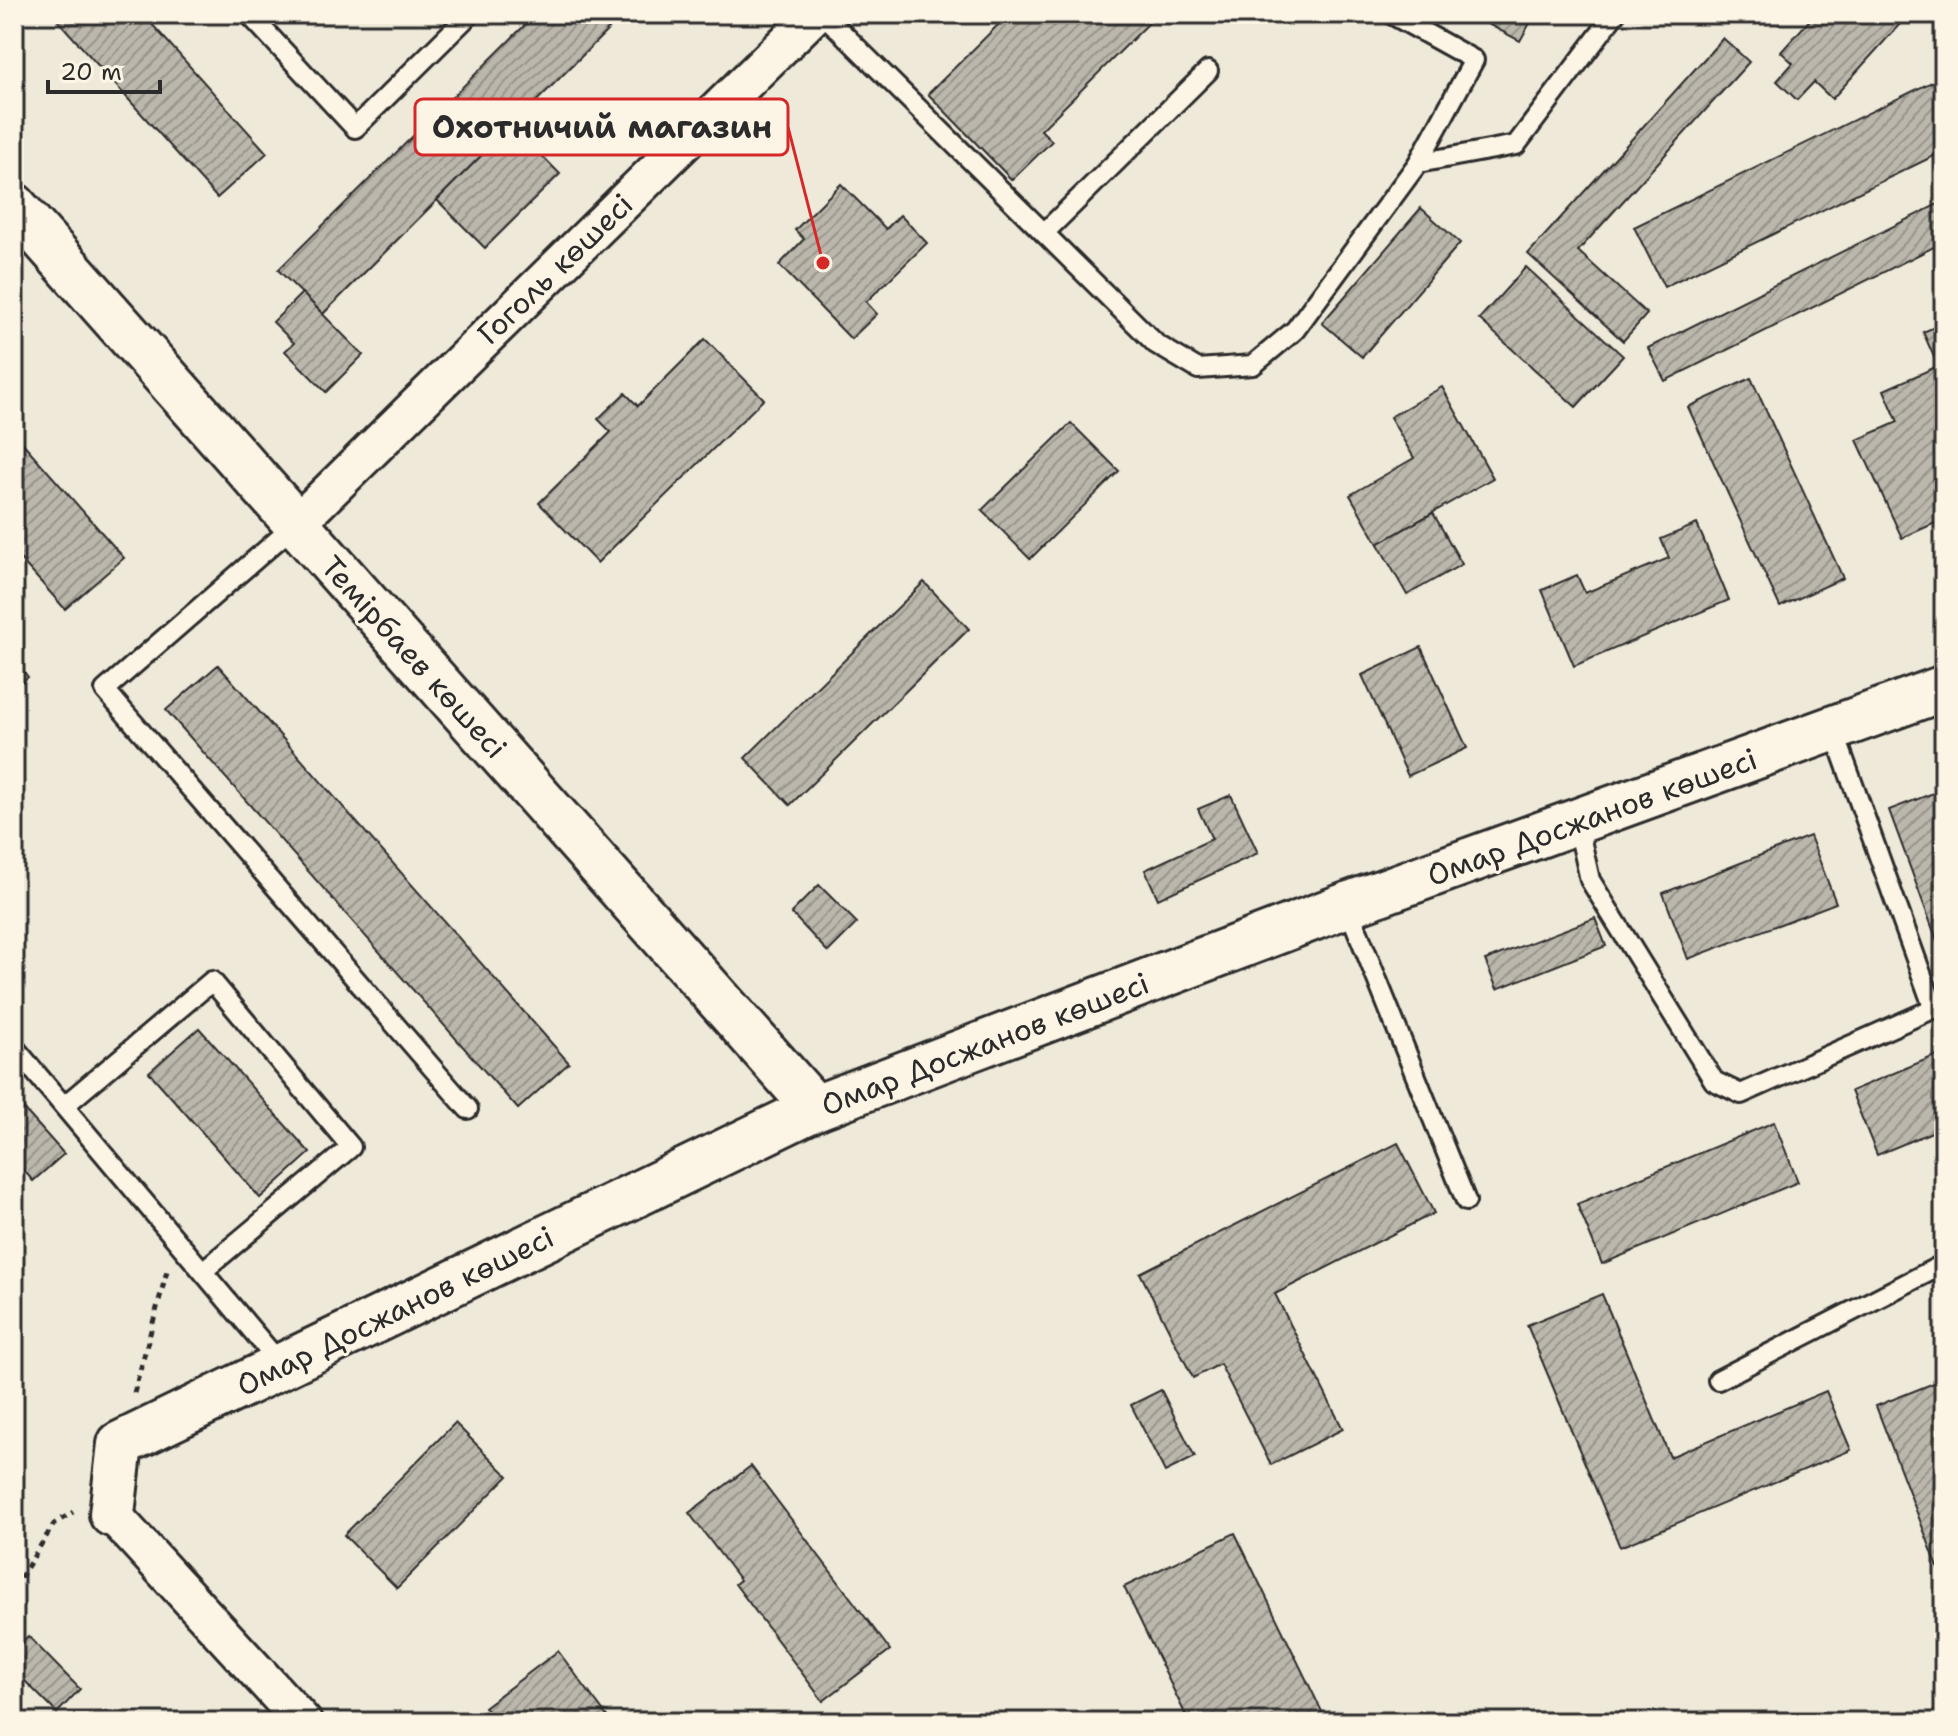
<svg xmlns="http://www.w3.org/2000/svg" width="1958" height="1736" font-family="'Shantell Sans',sans-serif">
  <style>
    .building { fill: url(#building-hatch); stroke: #2b2b2b; stroke-width: 2 }
    .lines { fill: none; stroke-linecap: round; stroke-linejoin: round }
    .service-casing { stroke: #2b2b2b; stroke-width: 24 }
    .minor-casing { stroke: #2b2b2b; stroke-width: 42 }
    .tertiary-casing { stroke: #2b2b2b; stroke-width: 50 }
    .path { stroke: #2b2b2b; stroke-width: 5; stroke-dasharray: 6 6; stroke-linecap: butt }
    .service { stroke: #fcf5e5; stroke-width: 18 }
    .minor { stroke: #fcf5e5; stroke-width: 36 }
    .tertiary { stroke: #fcf5e5; stroke-width: 44 }
    .labels { text-anchor: middle; dominant-baseline: central; stroke-width: 6; stroke-linejoin: round; paint-order: stroke }
    .street-label { font-size: 30px; fill: #2b2b2b; stroke: #fcf5e5 }
    .leader { fill: none; stroke: #d62828; stroke-width: 3 }
    .callout-dot { fill: #d62828; stroke: #fcf5e5; stroke-width: 3 }
    .callout { fill: #fcf5e5; stroke: #d62828; stroke-width: 3 }
    .callout-label { font-size: 32px; text-anchor: middle; font-weight: bold; fill: #2b2b2b }
  </style>
  <defs>
    <pattern id="building-hatch" width="6" height="6" patternUnits="userSpaceOnUse" patternTransform="scale(2)"><rect width="6" height="6" fill="#bcb7ac"/><path d="M-1 1l2-2M0 6l6-6M5 7l2-2" fill="none" stroke="#99958c"/></pattern>
  </defs>
  <rect width="100%" height="100%" fill="#efe9da"/>
  <filter id="ink" filterUnits="userSpaceOnUse"><feTurbulence type="fractalNoise" baseFrequency=".0125" numOctaves="2"/><feDisplacementMap in="SourceGraphic" scale="16" xChannelSelector="R" yChannelSelector="G"/><feConvolveMatrix kernelMatrix="1 2 1 2 8 2 1 2 1" color-interpolation-filters="sRGB"/></filter>
  <g filter="url(#ink)">
    <g class="building">
      <polygon points="52,14 143,14 267,153 217,198"/>
      <polygon points="536,14 624,14 323,314 278,270"/>
      <polygon points="1009,14 1158,14 1041,130 1052,141 1012,180 928,94"/>
      <polygon points="1469,14 1535,14 1520,41"/>
      <polygon points="1815,14 1909,14 1832,99 1814,82 1797,100 1777,81 1793,63 1781,52"/>
      <polygon points="1723,38 1749,62 1578,251 1647,314 1623,341 1528,254"/>
      <polygon points="1944,76 1944,151 1664,287 1634,227"/>
      <polygon points="512,125 560,174 485,248 437,200"/>
      <polygon points="841,184 886,229 900,215 927,243 866,302 877,314 851,339 779,265 804,239 795,230"/>
      <polygon points="1944,201 1944,242 1665,381 1648,348"/>
      <polygon points="1421,208 1460,243 1362,357 1322,323"/>
      <polygon points="1526,267 1623,356 1576,407 1479,319"/>
      <polygon points="302,293 363,355 326,392 285,351 294,343 273,322"/>
      <polygon points="1944,323 1944,519 1902,538 1857,440 1898,422 1884,390 1938,366 1923,332"/>
      <polygon points="705,339 764,399 597,563 539,503 611,432 598,419 625,393 638,406"/>
      <polygon points="1751,378 1843,578 1780,607 1688,407"/>
      <polygon points="1442,387 1493,478 1378,544 1350,495 1414,458 1390,417"/>
      <polygon points="1071,423 1119,471 1030,559 982,510"/>
      <polygon points="14,433 124,558 65,609 14,552"/>
      <polygon points="1433,513 1462,564 1407,595 1378,544"/>
      <polygon points="1697,524 1729,600 1574,666 1542,590 1577,575 1585,593 1669,558 1661,539"/>
      <polygon points="924,582 969,629 790,805 745,758"/>
      <polygon points="1421,647 1467,748 1408,776 1362,675"/>
      <polygon points="14,659 28,677 14,688"/>
      <polygon points="218,665 569,1063 518,1109 166,710"/>
      <polygon points="1944,789 1944,953 1942,954 1889,810"/>
      <polygon points="1231,795 1258,853 1158,899 1145,870 1212,839 1198,809"/>
      <polygon points="1810,836 1836,903 1688,959 1663,893"/>
      <polygon points="819,885 857,923 828,952 791,913"/>
      <polygon points="1595,918 1606,946 1497,989 1485,960"/>
      <polygon points="199,1028 310,1153 260,1198 149,1072"/>
      <polygon points="1944,1052 1944,1127 1877,1155 1851,1091"/>
      <polygon points="14,1098 64,1154 33,1181 14,1159"/>
      <polygon points="1774,1122 1798,1182 1602,1264 1577,1204"/>
      <polygon points="1398,1143 1434,1213 1275,1294 1343,1429 1271,1465 1220,1364 1193,1378 1140,1273"/>
      <polygon points="1602,1294 1670,1457 1826,1391 1851,1450 1620,1547 1527,1325"/>
      <polygon points="1944,1379 1944,1583 1876,1406"/>
      <polygon points="1161,1390 1195,1457 1165,1472 1131,1405"/>
      <polygon points="455,1423 508,1476 397,1588 344,1535"/>
      <polygon points="751,1466 890,1650 823,1701 735,1584 740,1580 689,1513"/>
      <polygon points="1235,1533 1327,1722 1189,1722 1124,1587"/>
      <polygon points="28,1636 80,1689 57,1713 14,1670 14,1650"/>
      <polygon points="558,1651 611,1722 495,1722 484,1707"/>
    </g>
    <g class="lines">
      <defs>
        <g id="service">
          <polyline points="249,14 355,128 470,14"/>
          <polyline points="823,14 1156,344 1198,369 1253,365 1295,330 1418,163 1516,145 1615,14"/>
          <polyline points="1391,14 1474,60 1418,163"/>
          <polyline points="1044,233 1208,71"/>
          <polyline points="296,524 105,690 468,1109"/>
          <polyline points="1833,729 1934,1009"/>
          <polyline points="1577,822 1590,880 1714,1081 1741,1094 1944,1004"/>
          <polyline points="1347,905 1466,1201"/>
          <polyline points="14,1047 282,1366"/>
          <polyline points="64,1106 212,981 351,1147 203,1271"/>
          <polyline points="1718,1380 1944,1264"/>
        </g>
        <g id="minor">
          <polyline points="296,524 815,14"/>
          <polyline points="112,1514 303,1722"/>
        </g>
        <g id="tertiary">
          <polyline points="14,206 815,1108"/>
          <polyline points="112,1514 120,1444 815,1108 1347,905 1944,688"/>
        </g>
      </defs>
      <use href="#service" class="service-casing"/>
      <use href="#minor" class="minor-casing"/>
      <use href="#tertiary" class="tertiary-casing"/>
      <g class="path">
        <polyline points="134,1393 167,1271"/>
        <polyline points="14,1588 54,1524 73,1512"/>
      </g>
      <use href="#service" class="service"/>
      <use href="#minor" class="minor"/>
      <use href="#tertiary" class="tertiary"/>
    </g>
  </g>
  <g class="labels">
    <g class="street-label">
      <text transform="translate(555 269) rotate(-44)">Гоголь көшесі</text>
      <text transform="translate(414 657) rotate(48)">Темірбаев көшесі</text>
      <text transform="translate(1592 817) rotate(-20)">Омар Досжанов көшесі</text>
      <text transform="translate(985 1044) rotate(-21)">Омар Досжанов көшесі</text>
      <text transform="translate(395 1311) rotate(-26)">Омар Досжанов көшесі</text>
    </g>
  </g>
  <path class="leader" d="M823 263L788 127"/>
  <circle class="callout-dot" cx="823" cy="263" r="8"/>
  <rect class="callout" x="415" y="99" width="373" height="56" rx="8"/>
  <g class="callout-label">
    <text x="602" y="138">Охотничий магазин</text>
  </g>
  <rect width="1958" height="1736" fill="none" stroke="#fcf5e5" stroke-width="48"/>
  <rect x="24" y="24" width="1910" height="1688" fill="none" stroke="#2b2b2b" stroke-width="3" filter="url(#ink)"/>
  <path d="M48 80v12h112v-12" fill="none" stroke="#2b2b2b" stroke-width="4"/>
  <text x="60" y="80" font-size="24" fill="#2b2b2b" stroke="#fcf5e5" stroke-width="6" paint-order="stroke">20 m</text>
</svg>
